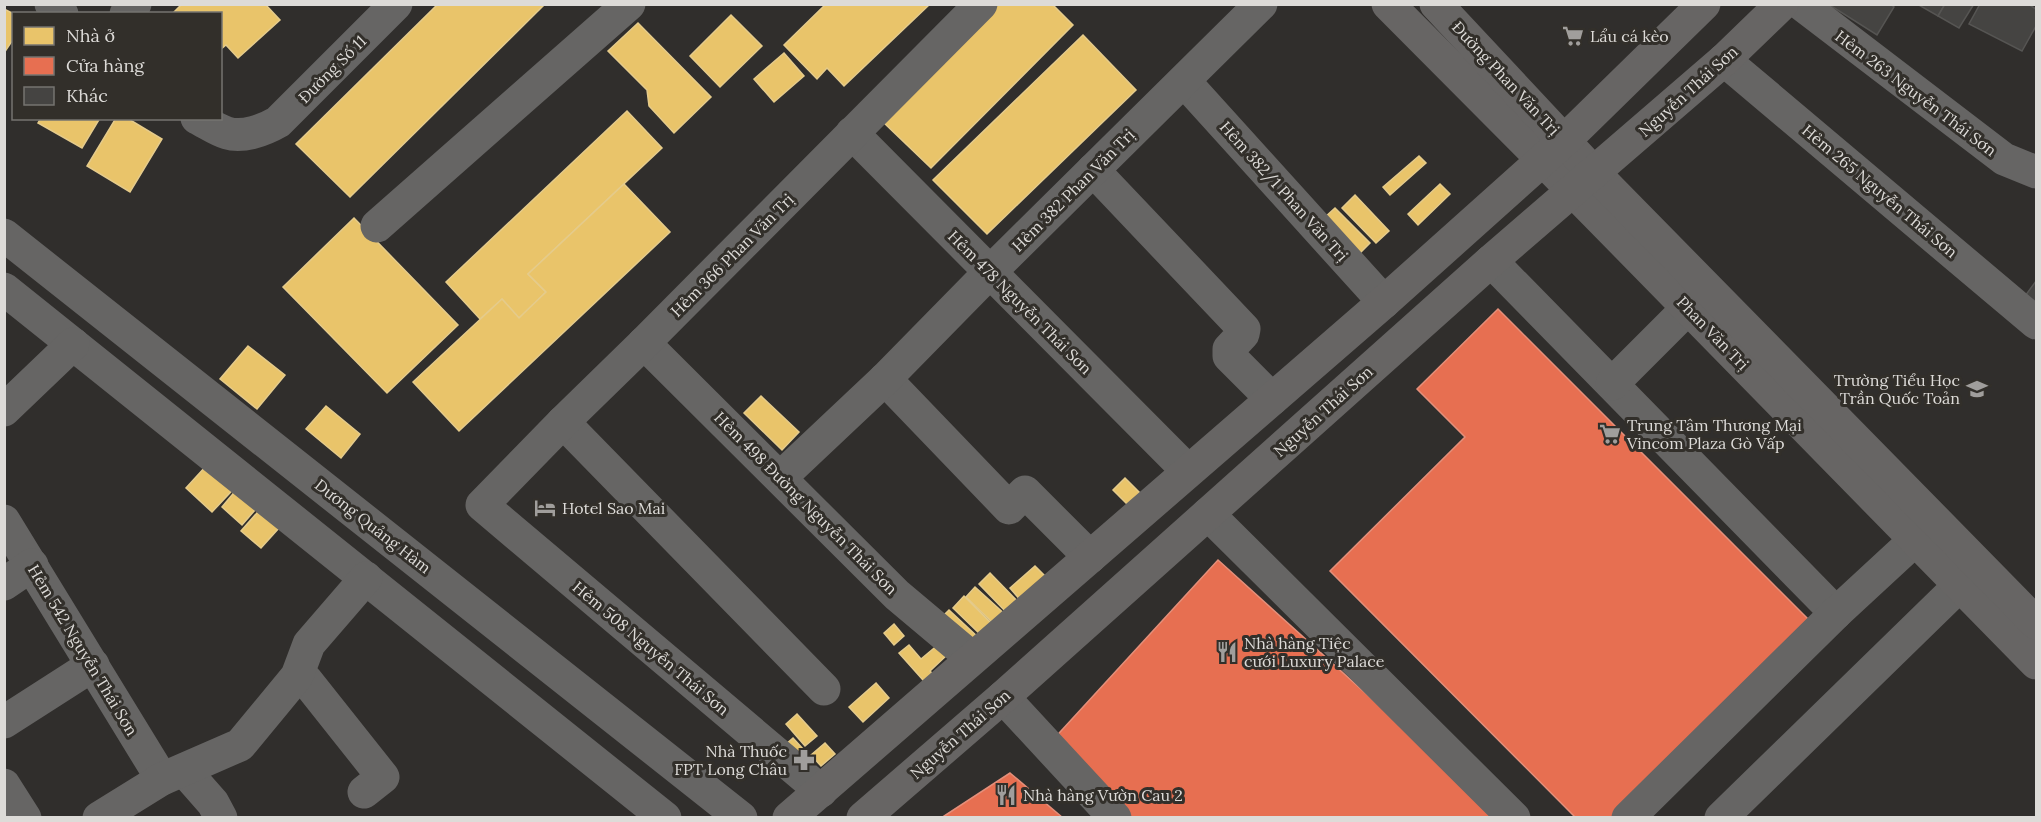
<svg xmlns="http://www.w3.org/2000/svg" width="2041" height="822" font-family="Lora,serif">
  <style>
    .homes { fill: #e9c46a; stroke: #e5cb8b; stroke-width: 1.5 }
    .shops { fill: #e76f51; stroke: #e48f7a; stroke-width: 1.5 }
    .building { fill: #454442; stroke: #565553; stroke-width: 1.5 }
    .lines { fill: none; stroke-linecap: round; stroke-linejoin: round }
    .minor { stroke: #666564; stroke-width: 33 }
    .major { stroke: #676564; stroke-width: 33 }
    .labels { text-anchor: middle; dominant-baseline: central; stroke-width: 6; stroke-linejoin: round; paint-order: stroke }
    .poi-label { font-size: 16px; fill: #dddbd8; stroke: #322f2a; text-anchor: start }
    .street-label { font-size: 16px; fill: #dddbd8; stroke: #322f2a }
  </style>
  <rect width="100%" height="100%" fill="#302e2c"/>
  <g class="homes">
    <polygon points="182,4 265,4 280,20 238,58 226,45 220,50 220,14 172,14"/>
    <polygon points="438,4 545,4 350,197 296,144"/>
    <polygon points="826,4 930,4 844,86 827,68 817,79 784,45"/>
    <polygon points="997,4 1052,4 1073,25 931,168 882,121"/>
    <polygon points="4,9 14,14 14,38 4,53"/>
    <polygon points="731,15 762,46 720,87 690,56"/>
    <polygon points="638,23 711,97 674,133 649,106 647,90 608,51"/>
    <polygon points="1083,35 1136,90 987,234 933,180"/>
    <polygon points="784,53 804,76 774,102 754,79"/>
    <polygon points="627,111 662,148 528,274 546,292 519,318 502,299 480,319 446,282"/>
    <polygon points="41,118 100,118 82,148 38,123"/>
    <polygon points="116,118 127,118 162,139 130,192 87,166"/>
    <polygon points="1419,156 1426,163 1390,195 1383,187"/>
    <polygon points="624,184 670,232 459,431 413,382 502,299 519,318 546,292 528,274"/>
    <polygon points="1440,184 1450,194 1418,225 1408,214"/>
    <polygon points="1355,195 1389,231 1376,243 1342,208"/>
    <polygon points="1335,208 1370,243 1358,255 1323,219"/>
    <polygon points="354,218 458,325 387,393 283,287"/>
    <polygon points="248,346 285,375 257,409 220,379"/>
    <polygon points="761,396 799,432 782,450 744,413"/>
    <polygon points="326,406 360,434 341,458 306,429"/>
    <polygon points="217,454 243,479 212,512 186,488"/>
    <polygon points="247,477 268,495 242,525 222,507"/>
    <polygon points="1125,478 1142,495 1130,507 1113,490"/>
    <polygon points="271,497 279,528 261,548 241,531"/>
    <polygon points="1035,566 1048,579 1022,602 1010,588"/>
    <polygon points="990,573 1021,605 1010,616 979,584"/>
    <polygon points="975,587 1008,617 998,628 966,597"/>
    <polygon points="964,596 995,627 984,638 953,608"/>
    <polygon points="949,610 980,639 969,650 938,621"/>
    <polygon points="894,624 904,636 894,645 884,633"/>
    <polygon points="939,644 948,654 930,671 940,682 931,689 899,653 909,645 921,659"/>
    <polygon points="876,683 889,698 863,722 849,707"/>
    <polygon points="797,714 817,736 805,746 786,724"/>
    <polygon points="793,738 803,749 788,762 778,751"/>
    <polygon points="825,743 835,754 821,766 811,755"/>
  </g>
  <g class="shops">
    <polygon points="1498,309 1828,639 1646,818 1576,818 1330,571 1465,437 1417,389"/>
    <polygon points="1218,560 1504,818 1127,818 1050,743"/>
    <polygon points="1010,773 1063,818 941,818"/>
  </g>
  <g class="building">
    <polygon points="1828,4 1890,4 1894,7 1877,35"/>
    <polygon points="1917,4 1945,4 1938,16"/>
    <polygon points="1945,4 1974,4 1959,28 1938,16"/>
    <polygon points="1980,4 2028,4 2036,9 2036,26 2022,51 1969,24"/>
    <polygon points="2036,281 2036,305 2025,296"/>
  </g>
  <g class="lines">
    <g class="minor">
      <polyline points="51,4 62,14"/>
      <polyline points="1801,4 2004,159 2036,172"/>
      <polyline points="126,14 135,4"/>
      <polyline points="1724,60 2036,323"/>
      <polyline points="1184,81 1384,302"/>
      <path d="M197,118C207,123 217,130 227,133C243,138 264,130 278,122L396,4"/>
      <polyline points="852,133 1188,471"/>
      <polyline points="1093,170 1244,329 1243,334 1229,349 1229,356 1272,399"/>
      <polyline points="377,226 629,4"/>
      <polyline points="4,235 741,818"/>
      <polyline points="1491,261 1836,613"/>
      <polyline points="4,289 665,818"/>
      <polyline points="644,343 897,595 972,658"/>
      <polyline points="885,379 1009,508 1025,492 1090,557"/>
      <polyline points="1612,384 1688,308"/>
      <polyline points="4,410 73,344"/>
      <polyline points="563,422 824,689"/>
      <polyline points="781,477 885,379 990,272 1261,4"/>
      <polyline points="1208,514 1514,818"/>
      <polyline points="4,521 162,779"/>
      <polyline points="4,584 32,565"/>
      <polyline points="297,676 306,680 383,777 364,792"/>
      <polyline points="1003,697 1115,818"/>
      <polyline points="4,722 93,665"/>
      <polyline points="184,770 213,803 221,818"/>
      <polyline points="4,785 25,818"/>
      <polyline points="821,791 482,505 563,422 644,343 981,4"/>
      <polyline points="99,818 162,779 240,745 297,676 309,644 366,578"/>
      <polyline points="1628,818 1836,613 1915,540"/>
      <polyline points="1721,818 1960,585"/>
    </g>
    <g class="major">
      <polyline points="1388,4 1543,160 2036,663"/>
      <polyline points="1436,4 1594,173 2036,623"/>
      <polyline points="789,818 1384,302 1565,140 1704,4"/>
      <polyline points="863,818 1003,697 1491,261 1724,60 1782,4"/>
    </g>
  </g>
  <defs>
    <symbol id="supermarket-bare" viewBox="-9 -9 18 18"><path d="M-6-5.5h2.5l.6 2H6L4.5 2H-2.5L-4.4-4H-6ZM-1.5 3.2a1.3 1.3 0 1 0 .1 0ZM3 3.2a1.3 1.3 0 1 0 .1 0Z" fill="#a09e9c" stroke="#322f2a" stroke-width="2.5" paint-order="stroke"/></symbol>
    <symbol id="school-bare" viewBox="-9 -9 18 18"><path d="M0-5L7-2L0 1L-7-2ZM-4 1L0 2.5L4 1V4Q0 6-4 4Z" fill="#a09e9c" stroke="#322f2a" stroke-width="2.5" paint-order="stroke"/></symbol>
    <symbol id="hotel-bare" viewBox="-9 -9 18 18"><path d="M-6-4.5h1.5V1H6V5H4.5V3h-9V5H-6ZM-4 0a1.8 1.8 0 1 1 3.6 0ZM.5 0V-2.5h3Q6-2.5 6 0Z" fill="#a09e9c" stroke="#322f2a" stroke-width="2.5" paint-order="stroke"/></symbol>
    <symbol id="restaurant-bare" viewBox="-9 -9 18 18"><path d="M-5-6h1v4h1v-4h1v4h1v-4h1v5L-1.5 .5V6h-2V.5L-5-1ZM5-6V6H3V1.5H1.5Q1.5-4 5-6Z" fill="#a09e9c" stroke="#322f2a" stroke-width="2.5" paint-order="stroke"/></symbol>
    <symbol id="pharmacy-bare" viewBox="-9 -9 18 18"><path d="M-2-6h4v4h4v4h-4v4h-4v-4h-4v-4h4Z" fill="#a09e9c" stroke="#322f2a" stroke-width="2.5" paint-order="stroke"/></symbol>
  </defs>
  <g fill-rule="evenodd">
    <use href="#supermarket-bare" x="1558" y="21" width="30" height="30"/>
    <use href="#school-bare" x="1962" y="374" width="30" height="30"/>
    <use href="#supermarket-bare" x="1595" y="419" width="30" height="30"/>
    <use href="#hotel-bare" x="530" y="493" width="30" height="30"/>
    <use href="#restaurant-bare" x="1212" y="637" width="30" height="30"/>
    <use href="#pharmacy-bare" x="789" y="745" width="30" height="30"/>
    <use href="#restaurant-bare" x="991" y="780" width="30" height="30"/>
  </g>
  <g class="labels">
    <g class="poi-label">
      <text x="1590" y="36">Lẩu cá kèo</text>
      <text x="1960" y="380" text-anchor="end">Trường Tiểu Học<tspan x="1960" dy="18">Trần Quốc Toản</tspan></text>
      <text x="1627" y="425">Trung Tâm Thương Mại<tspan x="1627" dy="18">Vincom Plaza Gò Vấp</tspan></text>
      <text x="562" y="508">Hotel Sao Mai</text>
      <text x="1244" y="643">Nhà hàng Tiệc<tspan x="1244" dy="18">cưới Luxury Palace</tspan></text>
      <text x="787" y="751" text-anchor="end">Nhà Thuốc<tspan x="787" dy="18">FPT Long Châu</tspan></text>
      <text x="1023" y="795">Nhà hàng Vườn Cau 2</text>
    </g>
    <g class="street-label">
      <text transform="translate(332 69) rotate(-45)">Đường Số 11</text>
      <text transform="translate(1506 78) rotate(47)">Đường Phan Văn Trị</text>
      <text transform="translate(1688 91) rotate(-42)">Nguyễn Thái Sơn</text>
      <text transform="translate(1916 93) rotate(37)">Hẻm 263 Nguyễn Thái Sơn</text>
      <text transform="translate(1073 190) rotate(-45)">Hẻm 382 Phan Văn Trị</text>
      <text transform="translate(1284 191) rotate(48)">Hẻm 382/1 Phan Văn Trị</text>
      <text transform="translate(1880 191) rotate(40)">Hẻm 265 Nguyễn Thái Sơn</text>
      <text transform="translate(732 255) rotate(-45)">Hẻm 366 Phan Văn Trị</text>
      <text transform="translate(1020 302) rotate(45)">Hẻm 478 Nguyễn Thái Sơn</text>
      <text transform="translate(1713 333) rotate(46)">Phan Văn Trị</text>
      <text transform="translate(1323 411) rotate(-42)">Nguyễn Thái Sơn</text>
      <text transform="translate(806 503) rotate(45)">Hẻm 498 Đường Nguyễn Thái Sơn</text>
      <text transform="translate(373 526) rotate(38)">Dương Quảng Hàm</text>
      <text transform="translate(651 648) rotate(40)">Hẻm 508 Nguyễn Thái Sơn</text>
      <text transform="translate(83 650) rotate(59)">Hẻm 542 Nguyễn Thái Sơn</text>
      <text transform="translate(960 734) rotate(-41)">Nguyễn Thái Sơn</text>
    </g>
  </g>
  <rect width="2041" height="822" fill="none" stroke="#dddbd8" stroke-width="12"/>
  <rect x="12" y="12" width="210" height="108" fill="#322f2a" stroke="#767470" stroke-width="1.5"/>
  <rect x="24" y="27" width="30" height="18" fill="#e9c46a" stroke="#767470" stroke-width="1.5"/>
  <text x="66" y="42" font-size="18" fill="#dddbd8">Nhà ở</text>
  <rect x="24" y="57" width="30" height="18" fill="#e76f51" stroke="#767470" stroke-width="1.5"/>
  <text x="66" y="72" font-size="18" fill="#dddbd8">Cửa hàng</text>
  <rect x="24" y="87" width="30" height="18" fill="#454442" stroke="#767470" stroke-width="1.5"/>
  <text x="66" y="102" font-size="18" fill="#dddbd8">Khác</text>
</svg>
